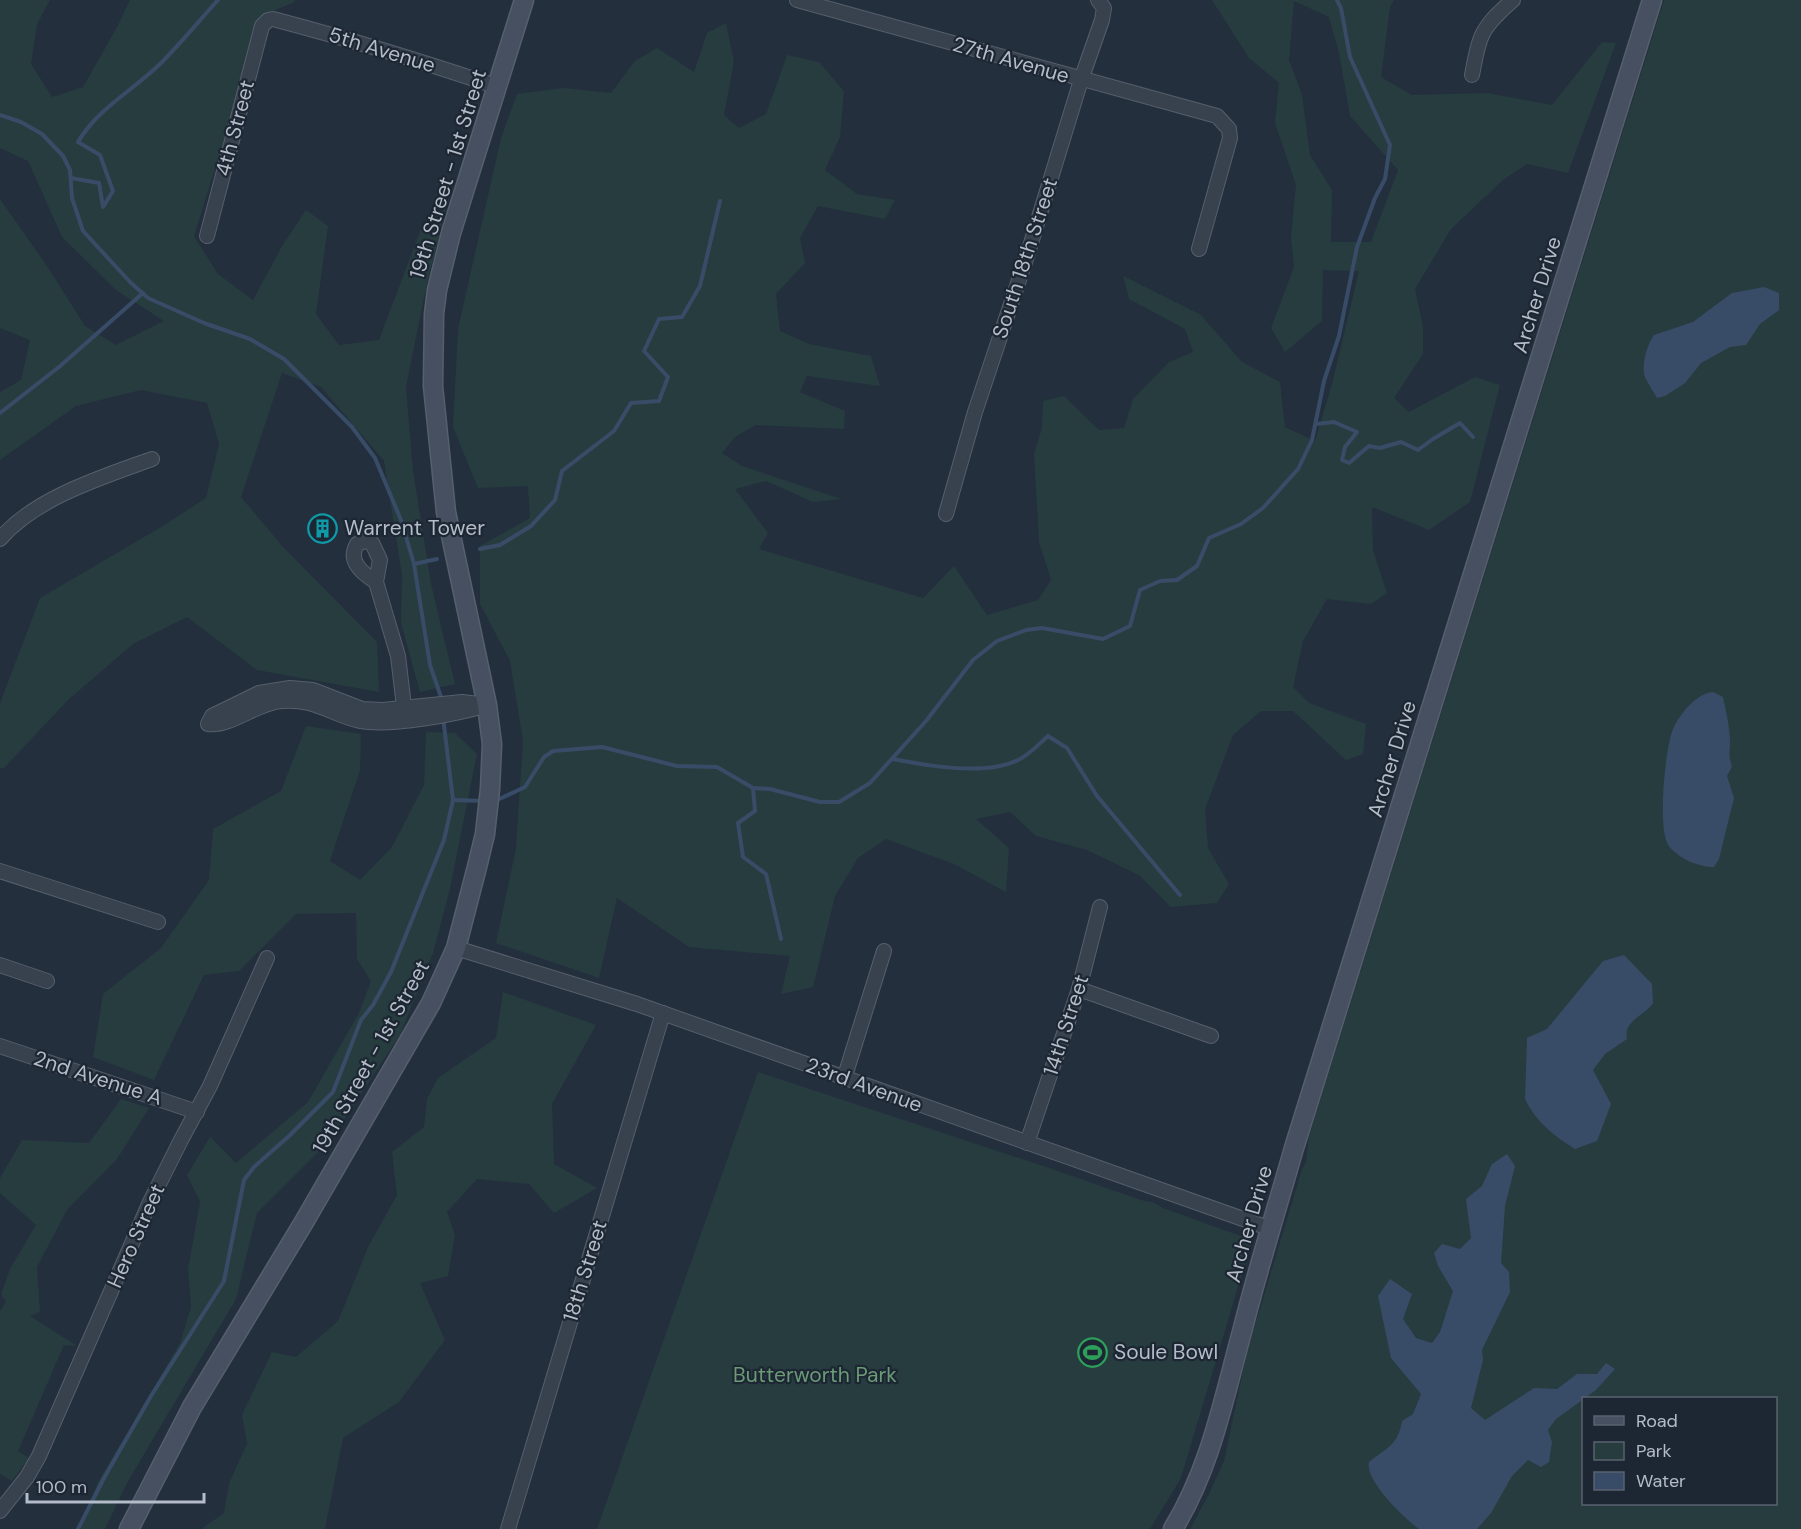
<svg xmlns="http://www.w3.org/2000/svg" width="1801" height="1529" font-family="'DM Sans',sans-serif">
  <style>
    .green { fill: #263c3f; fill-rule: evenodd }
    .water { fill: #394c67 }
    .lines { fill: none; stroke-linecap: round; stroke-linejoin: round }
    .stream { stroke: #394c67; stroke-width: 4 }
    .street-casing { stroke: #565f6c; stroke-width: 16 }
    .secondary-casing { stroke: #565f6c; stroke-width: 21 }
    .street { stroke: #38414e; stroke-width: 14 }
    .secondary { stroke: #465061; stroke-width: 18 }
    .labels { text-anchor: middle; dominant-baseline: central; stroke-width: 4.5; stroke-linejoin: round; paint-order: stroke }
    .street-label { font-size: 21px; fill: #b4bcc9; stroke: #1d2633 }
    .poi-label { font-size: 21px; fill: #b4bcc9; stroke: #1d2633; text-anchor: start }
    .park-label { font-size: 21px; fill: #6b9a76; stroke: #1d2633 }
  </style>
  <rect width="100%" height="100%" fill="#242f3e"/>
  <g class="green">
    <polygon points="0,0 50,0 37,24 31,64 52,97 83,87 117,27 130,0 294,0 295,2 263,15 194,236 218,274 253,300 282,246 306,210 328,226 316,314 339,345 379,340 421,229 446,208 427,283 406,387 413,471 431,584 455,684 420,692 401,623 402,575 384,461 321,387 282,373 241,497 284,548 377,642 379,692 257,670 187,617 133,644 68,700 4,768 0,768 0,703 40,598 163,526 206,498 219,444 207,403 141,390 76,406 0,460 0,392 21,380 30,340 0,328 0,199 47,266 85,326 116,345 164,321 116,290 62,237 28,161 0,148"/>
    <path d="M1212,0H1394L1390,7L1381,77L1412,95L1488,93L1552,105L1602,42L1616,43L1568,173L1527,164L1503,180L1451,229L1415,289L1423,326V354L1394,398L1409,412L1475,377L1500,385L1470,502L1429,530L1372,507L1373,550L1387,593L1371,604L1327,599L1303,641L1293,687L1309,703L1366,724L1363,754L1346,760L1293,711H1261L1233,735L1205,809L1208,848L1229,884L1217,903L1171,907L1139,875L1087,850L1036,836L1010,812L976,819L1009,848L1006,892L954,864L886,839L858,858L835,896L813,987L781,994L790,956L689,947L617,898L599,978L496,943L516,848L523,741L510,661L480,604V546L530,518L528,486L478,488L453,427L458,329L501,138L517,94L564,88L611,93L635,61L657,48L694,72L707,33L726,23L734,61L724,115L739,128L766,114L787,55L819,62L844,91L840,137L825,170L857,194L895,200L885,219L818,206L800,238L805,263L776,294L780,331L809,344L871,356L880,386L807,376L800,392L845,411L844,429L756,425L735,437L722,453L742,466L841,499L813,502L766,481L735,489L768,533L759,549L923,598L954,566L987,615L1038,600L1051,580L1039,542L1034,453L1042,428L1043,401L1064,396L1099,430L1124,428L1133,399L1169,362L1193,352L1185,329L1129,299L1123,276L1201,315L1242,362L1280,382L1285,427L1315,441L1332,384L1359,271L1323,270L1322,321L1285,352L1271,328L1294,267L1291,237L1296,185L1275,123L1279,83L1249,58ZM1294,1L1329,17L1339,53L1350,116L1398,170L1371,242H1331L1332,190L1310,155L1302,95L1289,60Z"/>
    <path d="M1664,0H1801V1529H1190L1209,1494L1224,1461L1247,1352L1302,1169L1306,1162L1309,1136ZM1584,1398H1776V1504H1584Z"/>
    <polygon points="306,726 361,734 360,770 330,861 360,880 392,847 424,785 426,732 455,733 477,754 450,889 433,953 400,1035 330,1140 257,1213 236,1299 127,1483 105,1529 79,1529 98,1482 180,1343 191,1307 188,1269 200,1202 187,1175 210,1137 236,1163 308,1102 359,1013 371,981 357,959 356,913 296,914 239,971 204,975 154,1080 93,1057 103,994 161,948 209,880 213,829 281,791"/>
    <polygon points="503,992 596,1025 552,1104 554,1164 597,1188 554,1213 529,1184 477,1179 447,1212 455,1235 448,1276 420,1283 445,1340 399,1402 343,1438 325,1529 201,1529 224,1513 229,1483 247,1444 242,1415 272,1352 296,1357 338,1321 369,1245 397,1195 392,1152 424,1127 427,1099 438,1078 496,1038"/>
    <polygon points="758,1072 1052,1169 1141,1200 1155,1203 1163,1208 1252,1240 1181,1478 1150,1529 597,1529"/>
    <polygon points="121,1099 149,1108 117,1159 67,1210 37,1267 40,1312 30,1316 77,1346 64,1345 18,1451 29,1458 12,1481 0,1474 0,1311 6,1302 1,1294 10,1269 36,1225 0,1193 0,1178 22,1140 89,1143"/>
  </g>
  <g class="water">
    <path d="M1764,287L1779,293V310L1760,324L1746,345L1730,347L1701,363L1685,383L1665,396L1657,398C1653,391 1648,384 1645,377C1641,365 1647,345 1654,335L1693,322L1732,293Z"/>
    <path d="M1713,692L1723,697C1726,712 1730,727 1730,742C1730,753 1728,755 1732,766L1727,776L1734,798L1719,859L1714,867C1699,867 1679,859 1669,846C1657,832 1665,751 1672,732C1677,717 1696,693 1713,692Z"/>
    <path d="M1624,955L1652,984L1653,1003C1645,1016 1623,1020 1627,1039L1605,1054L1593,1070L1611,1104L1597,1141L1575,1149C1554,1136 1536,1122 1525,1099L1527,1038L1547,1029L1603,961Z"/>
    <path d="M1507,1154L1515,1166L1505,1206L1501,1263L1509,1272L1510,1292L1482,1350L1483,1360L1471,1408L1485,1420L1534,1388L1557,1389L1577,1374H1597L1606,1363L1615,1369L1596,1390L1556,1419L1548,1430L1552,1442L1549,1462L1541,1467L1528,1460L1512,1476L1491,1513L1477,1529H1419C1405,1519 1364,1480 1369,1462C1386,1448 1398,1446 1402,1421L1413,1414L1421,1394L1391,1358L1378,1296L1390,1279L1412,1294L1403,1319L1416,1338L1432,1343L1440,1332L1453,1291L1438,1266L1434,1253L1442,1244L1460,1249L1471,1238L1466,1199L1482,1186L1492,1164Z"/>
  </g>
  <g class="lines">
    <g class="stream">
      <polyline points="0,115 21,122 42,134 63,156 70,170 72,198 83,231 131,283 148,298 204,323 250,339 284,359 352,427 375,458 401,520 414,564 430,665 442,700"/>
      <path d="M71,178L99,183L103,207L113,191L100,155L78,142C98,108 134,90 162,62C181,43 199,21 218,0"/>
      <polyline points="0,413 59,367 143,293"/>
      <polyline points="1316,424 1334,422 1357,432 1345,447 1342,460 1349,463 1369,446 1380,448 1401,442 1418,450 1433,439 1460,423 1473,437"/>
      <polyline points="480,549 500,545 531,526 555,500 562,471 614,431 631,403 659,401 668,377 644,351 659,319 682,317 700,286 720,201"/>
      <polyline points="414,564 437,559"/>
      <path d="M893,759C928,766 986,776 1018,760C1029,755 1039,744 1048,736L1067,748L1097,796L1180,895"/>
      <polyline points="753,789 755,811 738,823 743,857 766,874 781,939"/>
      <polyline points="453,800 485,801"/>
      <polyline points="495,801 525,787 544,757 553,751 602,747 677,766 717,767 753,788 770,789 820,802 839,802 870,783 926,721 973,660 997,641 1026,630 1042,628 1103,639 1130,626 1140,590 1160,581 1177,580 1197,566 1209,538 1241,524 1263,508 1298,469 1312,440 1324,381 1339,336 1357,247 1375,198 1385,179 1390,145 1350,57 1341,8 1337,0"/>
      <polyline points="78,1529 104,1478 151,1396 224,1281 244,1180 254,1167 288,1137 333,1092 361,1020 373,1005 391,972 444,840 453,800 443,717"/>
    </g>
    <defs>
      <g id="street">
        <polyline points="797,0 1217,116 1229,129 1230,138 1199,249"/>
        <path d="M1472,75C1480,33 1481,28 1513,0"/>
        <path d="M207,236L262,26L268,20L273,19C349,39 424,62 498,87"/>
        <polyline points="946,514 975,412 1028,253 1081,80 1102,20 1104,8 1098,0"/>
        <path d="M0,539C35,498 102,477 152,459"/>
        <path d="M376,582C362,573 347,561 357,544L365,541L372,543L380,560L376,582L398,656L405,715"/>
        <path d="M290,688L313,690L362,709L383,710L462,702L487,705C457,714 390,727 360,721C330,714 315,698 281,701C256,703 231,727 208,724L212,716L259,693Z"/>
        <polyline points="0,871 158,922"/>
        <polyline points="456,948 637,1004 1271,1229"/>
        <polyline points="0,965 47,981"/>
        <polyline points="1079,989 1211,1036"/>
        <polyline points="0,1046 197,1112"/>
        <polyline points="844,1079 884,951"/>
        <polyline points="1027,1143 1079,989 1100,907"/>
        <polyline points="0,1511 27,1477 39,1456 150,1202 181,1140 210,1086 267,958"/>
        <polyline points="508,1529 663,1013"/>
      </g>
      <g id="secondary">
        <polyline points="129,1529 192,1407 304,1222 431,1003 456,948 477,867 485,834 490,789 492,744 487,705 446,512 433,386 434,314 437,290 451,233 524,0"/>
        <path d="M1173,1529C1211,1467 1224,1397 1243,1328C1258,1268 1277,1208 1294,1148L1652,0"/>
      </g>
    </defs>
    <use href="#street" class="street-casing"/>
    <use href="#secondary" class="secondary-casing"/>
    <use href="#street" class="street"/>
    <use href="#secondary" class="secondary"/>
  </g>
  <defs>
    <symbol id="building-ring" viewBox="-11 -11 22 22"><circle r="9.5" fill="#1d2633" stroke="#0f9aa8" stroke-width="1.5"/><path d="M-4-6H4V6H1V3H-1V6H-4ZM-2.5-4.3h1.7v1.8h-1.7ZM.8-4.3h1.7v1.8H.8ZM-2.5-1h1.7V.8h-1.7ZM.8-1h1.7V.8H.8Z" fill="#0f9aa8"/></symbol>
    <symbol id="stadium-ring" viewBox="-11 -11 22 22"><circle r="9.5" fill="#1d2633" stroke="#2e9e5b" stroke-width="1.5"/><path d="M0-5a6.5 5 0 1 0 0 10a6.5 5 0 1 0 0-10ZM-3.5-1.8h7v3.6h-7Z" fill="#2e9e5b"/></symbol>
  </defs>
  <g fill-rule="evenodd">
    <use href="#building-ring" x="306" y="512" width="33" height="33"/>
    <use href="#stadium-ring" x="1076" y="1336" width="33" height="33"/>
  </g>
  <g class="labels">
    <g class="street-label">
      <text transform="translate(382 50) rotate(17)">5th Avenue</text>
      <text transform="translate(1011 60) rotate(16)">27th Avenue</text>
      <text transform="translate(235 128) rotate(-75)">4th Street</text>
      <text transform="translate(448 174) rotate(-73)">19th Street - 1st Street</text>
      <text transform="translate(1025 258) rotate(-72)">South 18th Street</text>
      <text transform="translate(1537 295) rotate(-73)">Archer Drive</text>
      <text transform="translate(1392 759) rotate(-73)">Archer Drive</text>
      <text transform="translate(1066 1025) rotate(-72)">14th Street</text>
      <text transform="translate(371 1057) rotate(-61)">19th Street - 1st Street</text>
      <text transform="translate(98 1078) rotate(18)">2nd Avenue A</text>
      <text transform="translate(864 1085) rotate(20)">23rd Avenue</text>
      <text transform="translate(1249 1224) rotate(-74)">Archer Drive</text>
      <text transform="translate(136 1236) rotate(-66)">Hero Street</text>
      <text transform="translate(585 1271) rotate(-73)">18th Street</text>
    </g>
    <g class="poi-label">
      <text x="344" y="528">Warrent Tower</text>
      <text x="1114" y="1352">Soule Bowl</text>
    </g>
    <g class="park-label">
      <text x="815" y="1375">Butterworth Park</text>
    </g>
  </g>
  <rect x="1582" y="1397" width="195" height="108" fill="#1d2633" stroke="#59626f" stroke-width="1.5"/>
  <rect x="1594" y="1416" width="30" height="9" fill="#465061" stroke="#59626f" stroke-width="1.5"/>
  <text x="1636" y="1427" font-size="18" fill="#b4bcc9">Road</text>
  <rect x="1594" y="1442" width="30" height="18" fill="#263c3f" stroke="#59626f" stroke-width="1.5"/>
  <text x="1636" y="1457" font-size="18" fill="#b4bcc9">Park</text>
  <rect x="1594" y="1472" width="30" height="18" fill="#394c67" stroke="#59626f" stroke-width="1.5"/>
  <text x="1636" y="1487" font-size="18" fill="#b4bcc9">Water</text>
  <path d="M27 1493v9h177v-9" fill="none" stroke="#b4bcc9" stroke-width="3"/>
  <text x="36" y="1493" font-size="18" fill="#b4bcc9" stroke="#1d2633" stroke-width="4.5" paint-order="stroke">100 m</text>
</svg>
